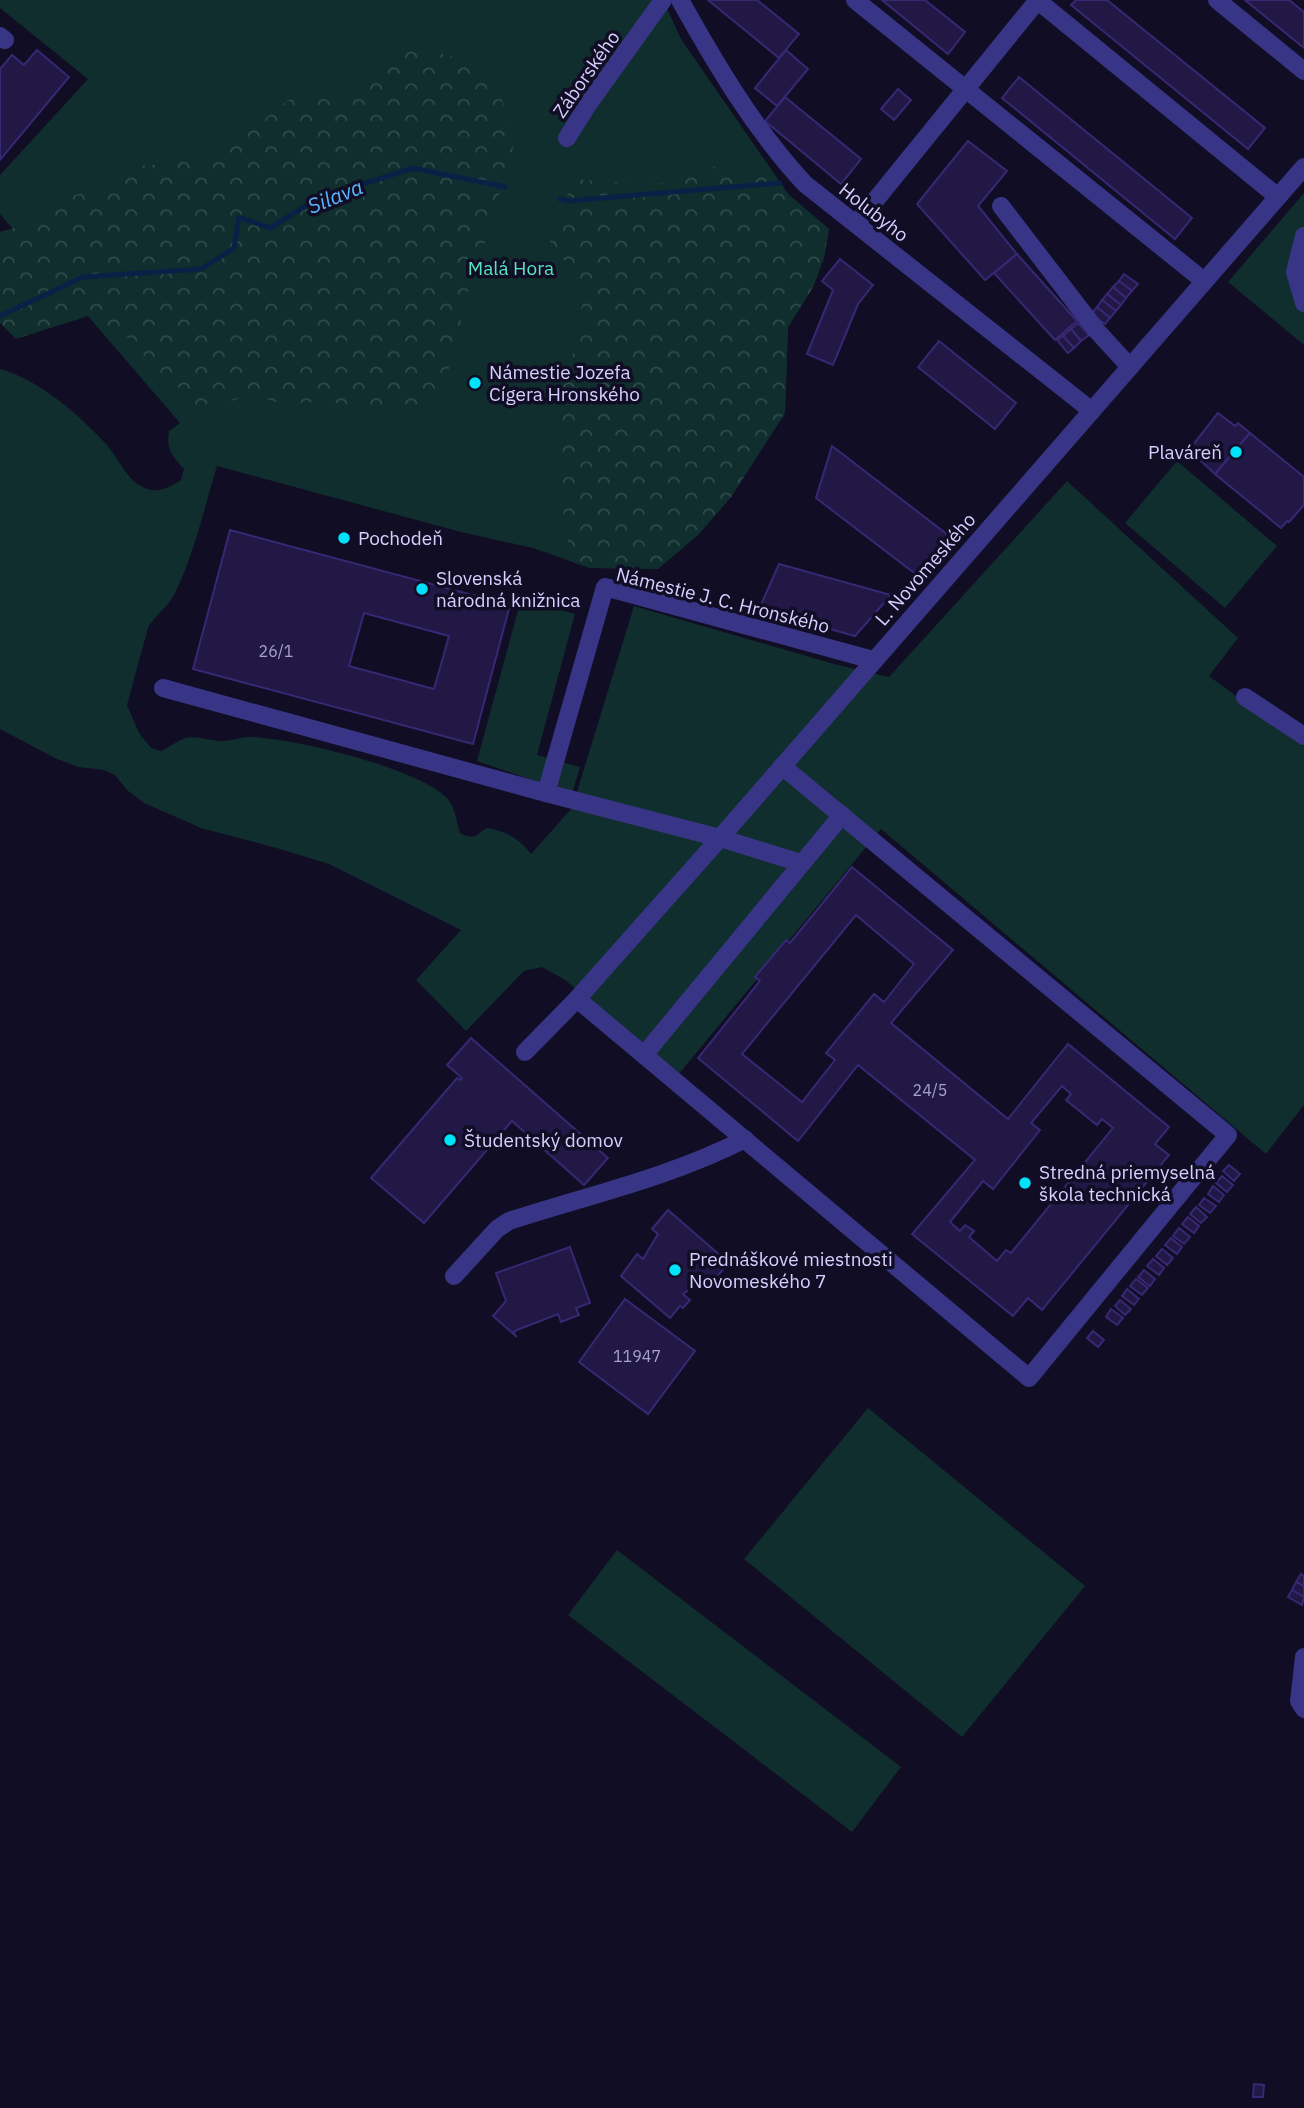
<svg xmlns="http://www.w3.org/2000/svg" width="1304" height="2108" font-family="'IBM Plex Sans',sans-serif">
  <style>
    .green { fill: #0f2e2d }
    .forest { fill: url(#forest-crowns) }
    .lines { fill: none; stroke-linecap: round; stroke-linejoin: round }
    .stream { stroke: #092047; stroke-width: 5 }
    .building { fill: #211846; stroke: #372873; stroke-width: 2; fill-rule: evenodd }
    .minor { stroke: #383586; stroke-width: 18 }
    .poi-dot { fill: #00e2fb; stroke: #110d24; stroke-width: 2.5 }
    .labels { text-anchor: middle; dominant-baseline: central; stroke-width: 7; stroke-linejoin: round; paint-order: stroke }
    .number-label { font-size: 16px; fill: #a8a2d1 }
    .street-label { font-size: 19px; fill: #d5d0ff; stroke: #110d24 }
    .park-label { font-size: 19px; fill: #55e6c1; stroke: #110d24 }
    .poi-label { font-size: 19px; fill: #d5d0ff; stroke: #110d24; text-anchor: start }
    .water-label { font-size: 21px; font-style: italic; fill: #5eb5ff; stroke: #110d24 }
  </style>
  <defs>
    <pattern id="forest-crowns" width="20" height="18" patternUnits="userSpaceOnUse" patternTransform="scale(1.75)"><rect width="20" height="18" fill="#0f2e2d"/><path d="M2 6a3 3 0 1 1 6 0M12 15a3 3 0 1 1 6 0" fill="none" stroke="#314b4c"/></pattern>
  </defs>
  <rect width="100%" height="100%" fill="#110d24"/>
  <g class="green">
    <path d="M0,0H663L681,39L789,195L829,229L824,258L813,287L788,327L785,413L731,497L698,535L658,569L590,568L533,548L461,532L217,466C204,509 194,555 174,595C168,607 155,615 148,628L127,705L139,733L151,748L161,751C169,747 177,741 185,738C195,735 212,741 222,741C231,741 240,737 249,737C291,737 418,768 447,798C456,808 456,822 460,833C476,841 474,835 487,828C504,830 521,840 531,854L572,808L634,606L834,664L889,677L1067,481L1238,638L1209,676L1304,746V1105L1266,1154L881,829L678,1075L565,980L542,967L524,971L466,1031L416,980L461,930L329,864L280,849L201,828L144,803L127,790L115,775L104,770L78,767L55,758L0,729V369C40,380 78,414 106,444C118,457 125,477 141,486C155,495 169,488 181,480L184,469C172,456 166,450 169,431L180,423L0,214V175L88,79L0,8Z"/>
    <polygon points="1304,193 1304,345 1228,282"/>
    <polygon points="1177,461 1277,546 1225,608 1125,523"/>
    <polygon points="521,599 575,614 537,755 580,767 572,794 477,761"/>
    <polygon points="868,1408 1085,1586 962,1737 744,1559"/>
    <polygon points="617,1550 901,1767 852,1832 568,1615"/>
  </g>
  <g class="forest">
    <polygon points="408,45 457,58 493,79 517,135 482,252 473,272 451,362 438,400 428,413 417,414 384,408 325,402 282,403 260,398 238,399 213,406 191,407 180,388 153,372 137,343 88,316 16,339 0,323 0,232 49,218 60,199 106,187 123,167 163,164 220,153 242,138 288,100 302,97 335,98 359,89 376,76 396,46"/>
    <polygon points="716,166 729,166 762,174 780,183 789,195 829,229 824,258 813,287 788,327 785,413 731,497 698,535 658,569 590,568 575,563 564,529 561,411 563,383 575,348 583,299 577,265 558,258 550,242 552,231 574,179 633,184 664,183"/>
  </g>
  <g class="lines">
    <g class="stream">
      <polyline points="560,199 567,201 780,183"/>
      <polyline points="0,316 83,277 201,269 234,248 239,217 270,228 317,199 413,168 505,187"/>
    </g>
  </g>
  <g class="building">
    <polygon points="708,0 757,0 799,34 779,58"/>
    <polygon points="882,0 925,0 965,32 948,54"/>
    <polygon points="1076,0 1107,0 1265,128 1248,149 1071,5"/>
    <polygon points="1245,0 1289,0 1304,12 1304,48"/>
    <polygon points="37,50 69,77 0,160 0,69 12,55 24,65"/>
    <polygon points="786,50 808,69 777,106 755,88"/>
    <polygon points="1019,77 1192,218 1175,239 1002,98"/>
    <polygon points="898,89 911,100 894,120 881,109"/>
    <polygon points="785,97 861,159 841,184 765,121"/>
    <polygon points="968,141 1007,171 978,206 1017,254 985,280 917,204"/>
    <polygon points="1017,254 1077,321 1055,340 994,273"/>
    <polygon points="840,259 873,285 858,304 833,365 807,354 833,290 822,281"/>
    <polygon points="1124,274 1138,284 1132,291 1119,281"/>
    <polygon points="1119,281 1132,291 1126,298 1113,287"/>
    <polygon points="1113,287 1126,298 1121,305 1107,294"/>
    <polygon points="1107,294 1121,305 1116,311 1102,300"/>
    <polygon points="1102,300 1116,311 1110,318 1097,307"/>
    <polygon points="1097,307 1110,318 1105,324 1091,314"/>
    <polygon points="1078,323 1089,335 1081,341 1071,329"/>
    <polygon points="1071,329 1081,341 1074,348 1063,336"/>
    <polygon points="1063,336 1074,348 1068,353 1057,340"/>
    <polygon points="939,341 1016,403 995,429 918,367"/>
    <polygon points="1218,413 1235,426 1238,423 1250,433 1215,474 1189,450"/>
    <polygon points="1250,433 1304,477 1304,505 1289,522 1287,521 1281,528 1215,474"/>
    <polygon points="832,446 948,535 917,575 816,498"/>
    <path d="M230,530L510,605L473,744L193,669ZM364,613L449,636L434,689L349,666Z"/>
    <polygon points="779,564 891,595 855,636 759,609"/>
    <path d="M852,867L953,950L891,1023L1008,1119L1068,1044L1169,1127L1155,1144L1169,1155L1042,1310L1028,1298L1013,1316L912,1234L975,1160L858,1065L798,1141L698,1058L760,981L755,977L786,940L790,943ZM856,915L914,964L884,1002L874,994L826,1053L835,1060L802,1102L742,1054ZM1062,1086L1071,1094L1066,1100L1097,1125L1102,1119L1113,1128L1011,1253L1006,1250L997,1261L969,1237L974,1231L965,1225L960,1231L950,1222L983,1181L993,1189L1040,1130L1031,1123Z"/>
    <polygon points="471,1038 608,1158 584,1185 512,1121 424,1223 371,1178 457,1078 461,1080 462,1078 447,1065"/>
    <polygon points="1229,1165 1240,1174 1234,1181 1223,1171"/>
    <polygon points="1222,1176 1233,1185 1227,1192 1216,1183"/>
    <polygon points="1213,1186 1224,1195 1219,1202 1208,1194"/>
    <polygon points="1204,1198 1216,1206 1210,1213 1199,1205"/>
    <polygon points="1196,1207 1207,1217 1201,1223 1190,1214"/>
    <polygon points="668,1210 729,1263 712,1282 706,1277 683,1294 690,1300 683,1308 680,1306 670,1318 621,1276 637,1254 643,1259 658,1234 652,1229"/>
    <polygon points="1188,1217 1199,1226 1194,1233 1182,1224"/>
    <polygon points="1179,1228 1190,1237 1184,1244 1173,1236"/>
    <polygon points="1171,1238 1182,1247 1177,1254 1165,1245"/>
    <polygon points="570,1247 590,1303 576,1308 579,1315 561,1322 558,1314 517,1330 513,1332 517,1337 493,1316 506,1301 496,1273"/>
    <polygon points="1162,1249 1173,1258 1167,1265 1156,1256"/>
    <polygon points="1153,1259 1164,1268 1159,1275 1147,1266"/>
    <polygon points="1144,1270 1155,1279 1150,1286 1138,1277"/>
    <polygon points="1136,1279 1148,1288 1142,1295 1130,1286"/>
    <polygon points="1127,1289 1139,1299 1134,1305 1122,1296"/>
    <polygon points="625,1299 695,1351 648,1414 579,1362"/>
    <polygon points="1120,1300 1131,1309 1125,1315 1115,1306"/>
    <polygon points="1111,1309 1123,1318 1117,1325 1106,1317"/>
    <polygon points="1093,1331 1104,1340 1098,1347 1087,1338"/>
    <polygon points="1301,1574 1304,1576 1304,1586 1296,1582"/>
    <polygon points="1296,1582 1304,1586 1304,1597 1292,1590"/>
    <polygon points="1292,1590 1304,1597 1302,1605 1288,1597"/>
    <polygon points="1254,2084 1264,2085 1263,2097 1253,2097"/>
  </g>
  <g class="lines">
    <g class="minor">
      <path d="M680,0C717,66 754,129 805,184L1092,411"/>
      <polyline points="855,0 1204,281"/>
      <polyline points="1037,0 1278,197"/>
      <polyline points="1217,0 1304,71"/>
      <polyline points="0,36 5,40"/>
      <polyline points="567,138 587,106 663,0"/>
      <polyline points="1001,206 1097,331 1130,367"/>
      <polyline points="856,224 1038,0"/>
      <polyline points="1304,236 1295,272 1304,303"/>
      <polyline points="163,688 546,793 720,838 801,863"/>
      <polyline points="1245,697 1304,736"/>
      <polyline points="546,793 605,587 873,660"/>
      <polyline points="577,999 1029,1378 1228,1135 782,766"/>
      <polyline points="525,1052 577,999 720,838 1304,167"/>
      <polyline points="644,1055 842,815"/>
      <path d="M454,1276L497,1229L509,1221C589,1195 671,1177 745,1139"/>
      <polyline points="1304,1657 1299,1701 1304,1709"/>
    </g>
  </g>
  <g class="poi-dot">
    <circle cx="475" cy="383" r="7"/>
    <circle cx="1236" cy="452" r="7"/>
    <circle cx="344" cy="538" r="7"/>
    <circle cx="422" cy="589" r="7"/>
    <circle cx="450" cy="1140" r="7"/>
    <circle cx="1025" cy="1183" r="7"/>
    <circle cx="675" cy="1270" r="7"/>
  </g>
  <g class="labels">
    <g class="number-label">
      <text x="276" y="651">26/1</text>
      <text x="930" y="1090">24/5</text>
      <text x="637" y="1356">11947</text>
    </g>
    <g class="street-label">
      <text transform="translate(586 74) rotate(-55)">Záborského</text>
      <text transform="translate(874 212) rotate(38)">Holubyho</text>
      <text transform="translate(925 569) rotate(-49)">L. Novomeského</text>
      <text transform="translate(723 600) rotate(14)">Námestie J. C. Hronského</text>
    </g>
    <g class="park-label">
      <text x="511" y="268">Malá Hora</text>
    </g>
    <g class="poi-label">
      <text x="489" y="372">Námestie Jozefa<tspan x="489" dy="22">Cígera Hronského</tspan></text>
      <text x="1222" y="452" text-anchor="end">Plaváreň</text>
      <text x="358" y="538">Pochodeň</text>
      <text x="436" y="578">Slovenská<tspan x="436" dy="22">národná knižnica</tspan></text>
      <text x="464" y="1140">Študentský domov</text>
      <text x="1039" y="1172">Stredná priemyselná<tspan x="1039" dy="22">škola technická</tspan></text>
      <text x="689" y="1259">Prednáškové miestnosti<tspan x="689" dy="22">Novomeského 7</tspan></text>
    </g>
    <g class="water-label">
      <text transform="translate(335 196) rotate(-22)">Silava</text>
    </g>
  </g>
</svg>
